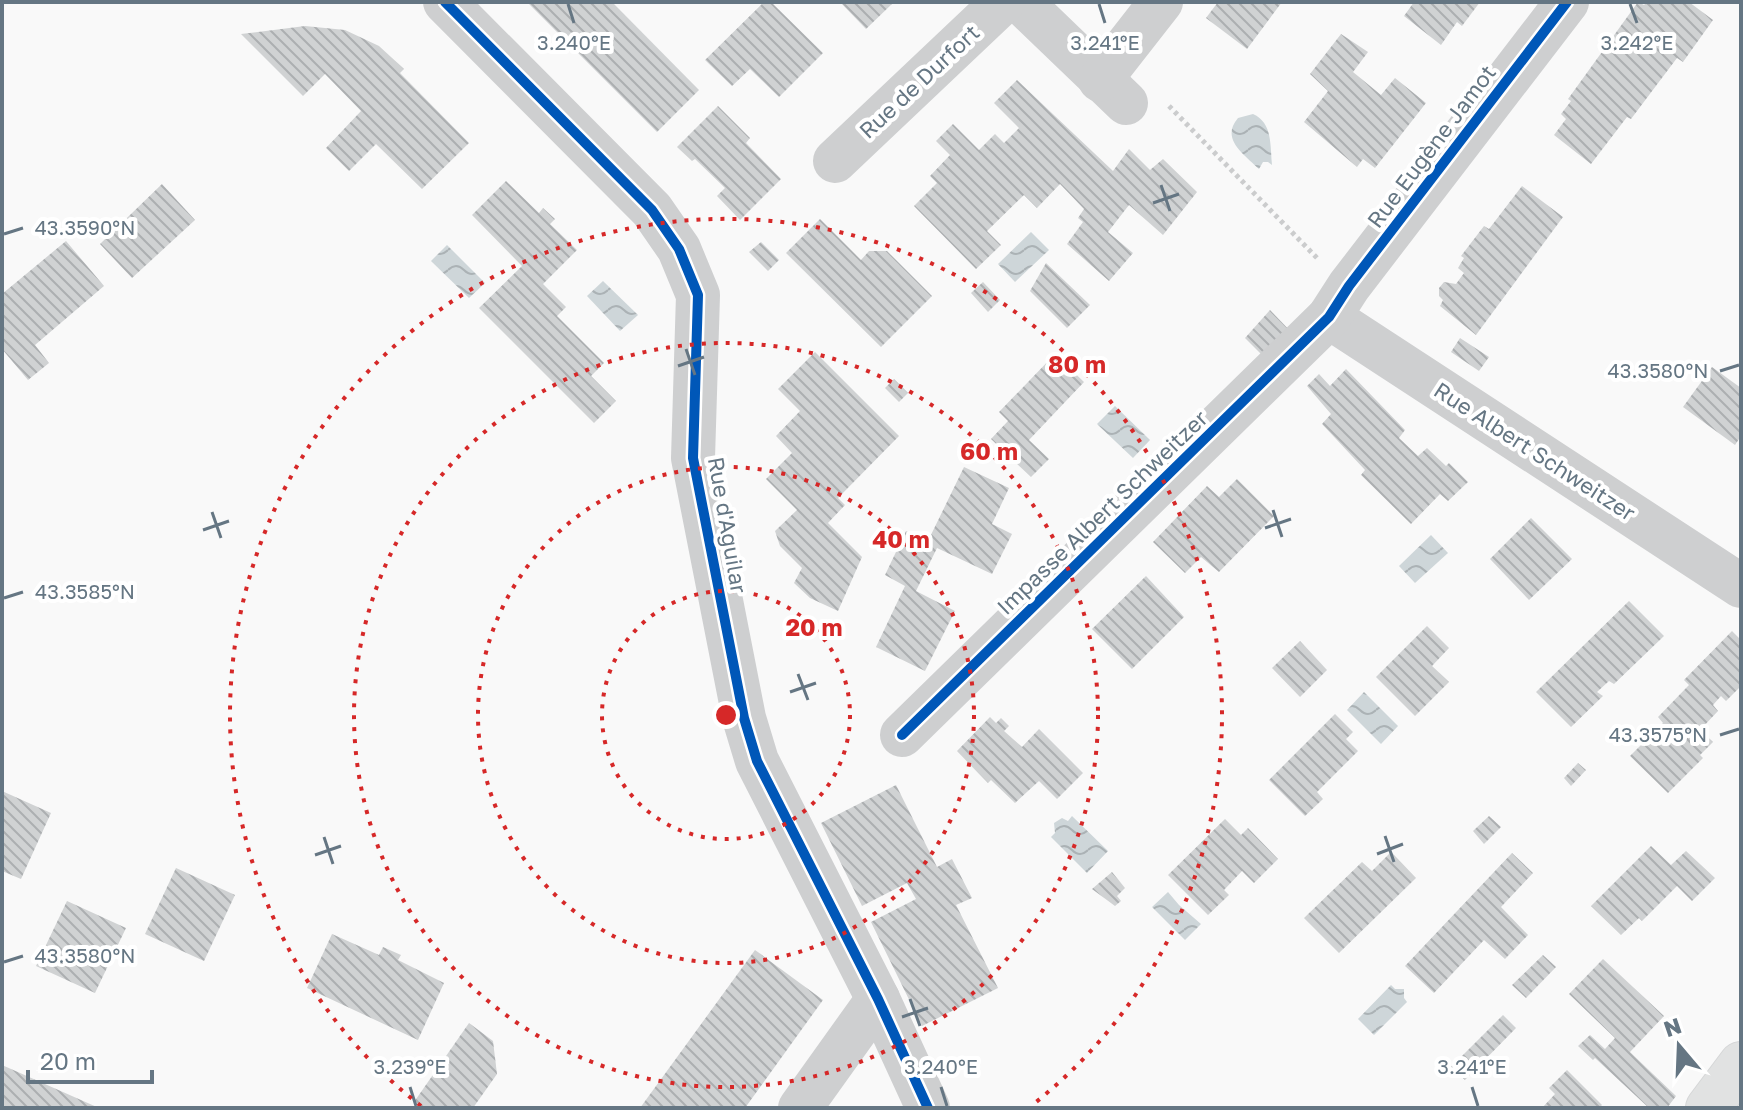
<svg xmlns="http://www.w3.org/2000/svg" width="1743" height="1110" font-family="'Golos Text',sans-serif">
  <style>
    .water { fill: url(#water-waves) }
    .building { fill: url(#building-back-hatch) }
    .lines { fill: none; stroke-linecap: round; stroke-linejoin: round }
    .major-casing { stroke: #d5d6d7; stroke-width: 46 }
    .path { stroke: #cbcccd; stroke-width: 5; stroke-dasharray: 4 4; stroke-linecap: butt }
    .minor { stroke: #cecfd0; stroke-width: 44 }
    .major { stroke: #e1e2e2; stroke-width: 44 }
    .cycleway-casing { stroke: #fff; stroke-width: 15 }
    .cycleway { stroke: #0057b8; stroke-width: 10 }
    .ticks { fill: none; stroke: #657683; stroke-width: 3 }
    .ring { fill: none; stroke: #d62828; stroke-width: 4; stroke-dasharray: 4 8 }
    .labels { text-anchor: middle; dominant-baseline: central; stroke-width: 8; stroke-linejoin: round; paint-order: stroke }
    .street-label { font-size: 22px; fill: #657683; stroke: #fff }
    .ticks-label { font-size: 20px; text-anchor: middle; fill: #657683; stroke: #fff; stroke-width: 8; stroke-linejoin: round; paint-order: stroke }
    .centre { fill: #d62828; stroke: #fff; stroke-width: 4 }
    .ring-label { font-size: 24px; text-anchor: middle; font-weight: bold; fill: #d62828; stroke: #fff; stroke-width: 8; stroke-linejoin: round; paint-order: stroke }
  </style>
  <defs>
    <pattern id="water-waves" width="16" height="10" patternUnits="userSpaceOnUse" patternTransform="scale(2)"><rect width="16" height="10" fill="#ced6d9"/><path d="M0 5q4-4 8 0t8 0" fill="none" stroke="#abb2b5"/></pattern>
    <pattern id="building-back-hatch" width="6" height="6" patternUnits="userSpaceOnUse" patternTransform="scale(2)"><rect width="6" height="6" fill="#d0d2d3"/><path d="M-1 5l2 2M0 0l6 6M5-1l2 2" fill="none" stroke="#acafb1"/></pattern>
  </defs>
  <rect width="100%" height="100%" fill="#f9f9f9"/>
  <g class="water">
    <path d="M1253,114C1273,123 1270,146 1272,165L1268,162H1263L1259,169C1244,154 1220,139 1238,118Z"/>
    <polygon points="1031,232 1049,250 1015,282 998,264"/>
    <polygon points="447,245 485,283 469,298 431,261"/>
    <polygon points="603,281 638,315 620,331 587,296"/>
    <polygon points="1115,406 1150,440 1133,458 1097,424"/>
    <polygon points="1431,535 1448,553 1415,583 1399,566"/>
    <polygon points="1364,692 1398,726 1381,744 1347,710"/>
    <polygon points="1072,816 1108,851 1087,873 1051,837 1055,833 1054,823 1062,818 1068,821"/>
    <polygon points="1168,892 1179,905 1201,924 1185,940 1152,907"/>
    <polygon points="1391,985 1395,989 1404,989 1404,998 1407,1002 1374,1035 1358,1019"/>
  </g>
  <g class="building">
    <polygon points="527,2 612,2 699,90 657,132"/>
    <polygon points="764,2 771,2 823,53 779,97 750,69 732,86 705,60"/>
    <polygon points="840,2 894,2 866,29"/>
    <polygon points="1218,2 1282,2 1247,49 1206,18"/>
    <polygon points="1414,2 1480,2 1462,26 1457,22 1441,45 1404,16"/>
    <polygon points="1638,2 1644,5 1647,2 1689,2 1713,20 1683,62 1677,58 1631,119 1627,117 1591,164 1554,135 1566,119 1561,114 1571,101 1568,99"/>
    <polygon points="305,26 345,30 379,46 404,69 400,73 469,143 422,189 376,144 349,171 326,148 361,111 325,74 303,96 241,34"/>
    <polygon points="1341,34 1368,52 1353,72 1381,95 1395,78 1426,103 1375,168 1363,159 1357,167 1304,122 1328,91 1310,74"/>
    <polygon points="1017,80 1113,171 1129,149 1150,170 1163,159 1197,192 1163,235 1129,205 1108,232 1133,253 1109,281 1067,244 1083,222 1078,218 1084,209 1060,184 1037,208 1024,195 987,231 1001,245 976,269 914,206 937,183 930,176 950,155 936,141 953,124 979,150 995,134 1004,143 1019,128 994,103"/>
    <polygon points="718,106 750,138 746,143 781,179 740,220 717,196 725,188 695,159 692,161 677,147"/>
    <polygon points="506,181 539,213 543,208 555,219 550,224 577,250 543,284 566,307 557,316 604,363 591,376 616,401 594,423 479,308 522,266 472,215"/>
    <polygon points="162,184 195,220 132,278 100,244"/>
    <polygon points="1522,186 1563,217 1476,335 1440,306 1443,300 1439,296 1439,288 1444,282 1456,284 1464,273 1458,268 1464,258 1461,256 1484,226 1489,229"/>
    <polygon points="820,219 861,260 869,251 887,251 932,296 881,347 786,253"/>
    <polygon points="66,241 104,286 35,345 49,363 28,380 2,349 2,294"/>
    <polygon points="761,242 779,260 768,271 749,252"/>
    <polygon points="1046,263 1090,305 1067,328 1030,291"/>
    <polygon points="983,282 1000,300 988,312 971,293"/>
    <polygon points="1270,310 1295,336 1270,363 1245,338"/>
    <polygon points="1460,338 1489,357 1479,371 1451,352"/>
    <polygon points="815,352 899,436 838,498 845,505 828,523 862,557 838,611 810,598 794,583 802,568 780,546 775,531 797,510 766,479 792,453 776,436 800,411 778,389"/>
    <polygon points="1055,354 1084,382 1029,440 1049,459 1031,477 991,439 1008,421 999,412"/>
    <polygon points="1712,367 1741,388 1741,436 1735,445 1683,407"/>
    <polygon points="1346,369 1405,430 1399,438 1418,456 1427,448 1446,466 1449,463 1468,482 1448,501 1440,494 1411,524 1361,475 1365,470 1322,424 1331,414 1307,386 1319,374 1330,386"/>
    <polygon points="894,379 908,393 899,402 885,388"/>
    <polygon points="964,467 1009,488 992,524 1012,534 992,574 937,548 916,591 955,611 925,671 876,647 905,586 885,575 906,531 928,541"/>
    <polygon points="1237,479 1274,516 1219,572 1201,557 1185,573 1153,542 1207,486 1219,497"/>
    <polygon points="1531,518 1572,559 1529,600 1490,559"/>
    <polygon points="1146,576 1184,617 1132,669 1092,629"/>
    <polygon points="1629,601 1664,636 1614,684 1609,681 1597,692 1603,696 1571,727 1536,692"/>
    <polygon points="1427,626 1449,648 1432,666 1449,682 1415,716 1376,677"/>
    <polygon points="1732,631 1741,640 1741,686 1726,701 1721,696 1713,705 1718,711 1700,730 1713,742 1700,755 1703,758 1668,793 1630,756 1663,723 1658,717 1689,685 1684,680"/>
    <polygon points="1300,641 1327,670 1300,697 1272,668"/>
    <polygon points="1335,714 1353,732 1346,739 1358,751 1317,792 1323,799 1305,816 1269,780"/>
    <polygon points="990,717 996,723 1001,718 1009,726 1004,731 1022,747 1039,729 1083,773 1057,799 1039,781 1015,803 991,780 988,783 957,751"/>
    <polygon points="1578,763 1586,770 1571,786 1564,778"/>
    <polygon points="896,785 937,867 952,859 972,898 956,905 998,988 922,1026 871,922 916,899 907,883 862,906 821,823"/>
    <polygon points="2,791 51,813 21,879 2,871"/>
    <polygon points="1489,816 1501,827 1484,844 1473,831"/>
    <polygon points="1225,819 1241,835 1248,828 1278,859 1254,883 1242,871 1224,890 1229,895 1208,915 1168,875"/>
    <polygon points="1651,846 1671,865 1686,851 1715,878 1692,901 1677,886 1642,921 1639,918 1621,935 1591,906"/>
    <polygon points="1391,852 1416,878 1339,953 1304,918 1362,862 1372,871"/>
    <polygon points="1512,853 1533,873 1501,907 1528,935 1505,959 1484,940 1434,993 1405,966"/>
    <polygon points="176,868 235,895 204,961 145,934"/>
    <polygon points="1112,872 1125,888 1117,896 1121,901 1115,906 1092,889"/>
    <polygon points="67,901 126,928 95,993 36,966"/>
    <polygon points="332,934 379,955 383,947 401,955 398,960 444,983 418,1040 307,988"/>
    <polygon points="755,950 823,1000 745,1108 640,1108"/>
    <polygon points="1543,955 1556,967 1526,998 1512,985"/>
    <polygon points="1603,959 1664,1016 1630,1052 1676,1096 1667,1108 1649,1108 1595,1058 1593,1060 1578,1046 1590,1035 1605,1049 1615,1038 1569,994"/>
    <polygon points="1503,1015 1516,1028 1465,1080 1451,1067"/>
    <polygon points="469,1023 493,1041 497,1074 473,1108 422,1108 414,1102"/>
    <polygon points="2,1065 99,1108 2,1108"/>
    <polygon points="1567,1070 1602,1105 1599,1108 1542,1108 1555,1094 1549,1088"/>
  </g>
  <g class="lines">
    <defs>
      <polyline id="major" points="1708,1108 1741,1064"/>
    </defs>
    <use href="#major" class="major-casing"/>
    <polyline class="path" points="1169,106 1318,259"/>
    <g class="minor">
      <polyline points="445,2 652,210 679,249 698,295 693,458 744,718 757,761 878,999 928,1108"/>
      <polyline points="1021,2 1126,103"/>
      <polyline points="1100,80 1161,2"/>
      <polyline points="835,161 1003,2"/>
      <polyline points="1329,317 1741,586"/>
      <polyline points="902,735 1329,317 1349,286 1567,2"/>
      <polyline points="800,1108 878,999"/>
    </g>
    <use href="#major" class="major"/>
    <defs>
      <g id="cycleway">
        <polyline points="445,2 652,210 679,249 698,295 693,458 744,718 757,761 878,999 928,1108"/>
        <polyline points="902,735 1329,317 1349,286 1567,2"/>
      </g>
    </defs>
    <use href="#cycleway" class="cycleway-casing"/>
    <use href="#cycleway" class="cycleway"/>
  </g>
  <path class="ticks" d="M568,4L574,23M1099,4L1105,23M1630,4L1637,23M1161,185L1170,211M1153,203L1179,194M4,234L23,228M686,349L695,375M678,366L704,357M1720,371L1739,365M1273,510L1282,537M212,512L221,538M1265,528L1291,519M203,530L229,521M4,598L23,592M798,674L808,700M790,692L816,683M1720,735L1739,729M1385,836L1394,862M324,837L333,864M1377,854L1403,844M315,855L341,846M4,962L23,956M910,999L920,1026M902,1017L928,1008M410,1087L416,1106M941,1087L947,1106M1472,1087L1478,1106"/>
  <g class="ring">
    <circle cx="726" cy="715" r="124"/>
    <circle cx="726" cy="715" r="248"/>
    <circle cx="726" cy="715" r="372"/>
    <path d="M421 1106A496 496 0 1 1 1031 1106"/>
  </g>
  <g class="labels">
    <g class="street-label">
      <text transform="translate(919 81) rotate(-43)">Rue de Durfort</text>
      <text transform="translate(1431 146) rotate(-53)">Rue Eugène Jamot</text>
      <text transform="translate(1535 451) rotate(33)">Rue Albert Schweitzer</text>
      <text transform="translate(1102 512) rotate(-44)">Impasse Albert Schweitzer</text>
      <text transform="translate(728 525) rotate(80)">Rue d'Aguilar</text>
    </g>
  </g>
  <g class="ticks-label">
    <text x="574" y="50">3.240°E</text>
    <text x="1105" y="50">3.241°E</text>
    <text x="1637" y="50">3.242°E</text>
    <text x="85" y="235">43.3590°N</text>
    <text x="1658" y="378">43.3580°N</text>
    <text x="85" y="599">43.3585°N</text>
    <text x="1658" y="742">43.3575°N</text>
    <text x="85" y="963">43.3580°N</text>
    <text x="410" y="1074">3.239°E</text>
    <text x="941" y="1074">3.240°E</text>
    <text x="1472" y="1074">3.241°E</text>
  </g>
  <circle cx="726" cy="715" r="12" class="centre"/>
  <g class="ring-label">
    <text x="1077" y="373">80 m</text>
    <text x="989" y="460">60 m</text>
    <text x="901" y="548">40 m</text>
    <text x="814" y="636">20 m</text>
  </g>
  <rect width="1743" height="1110" fill="none" stroke="#657683" stroke-width="8"/>
  <g transform="translate(1679 1046) rotate(341)" stroke="#ffffff" stroke-width="6" paint-order="stroke">
  <path d="M0-6L14 30L0 20L-14 30Z" fill="#657683"/>
  <text y="-12" font-size="22" font-weight="bold" text-anchor="middle" fill="#657683">N</text>
  </g>
  <path d="M28 1070v12h124v-12" fill="none" stroke="#657683" stroke-width="4"/>
  <text x="40" y="1070" font-size="24" fill="#657683" stroke="#ffffff" stroke-width="6" paint-order="stroke">20 m</text>
</svg>
